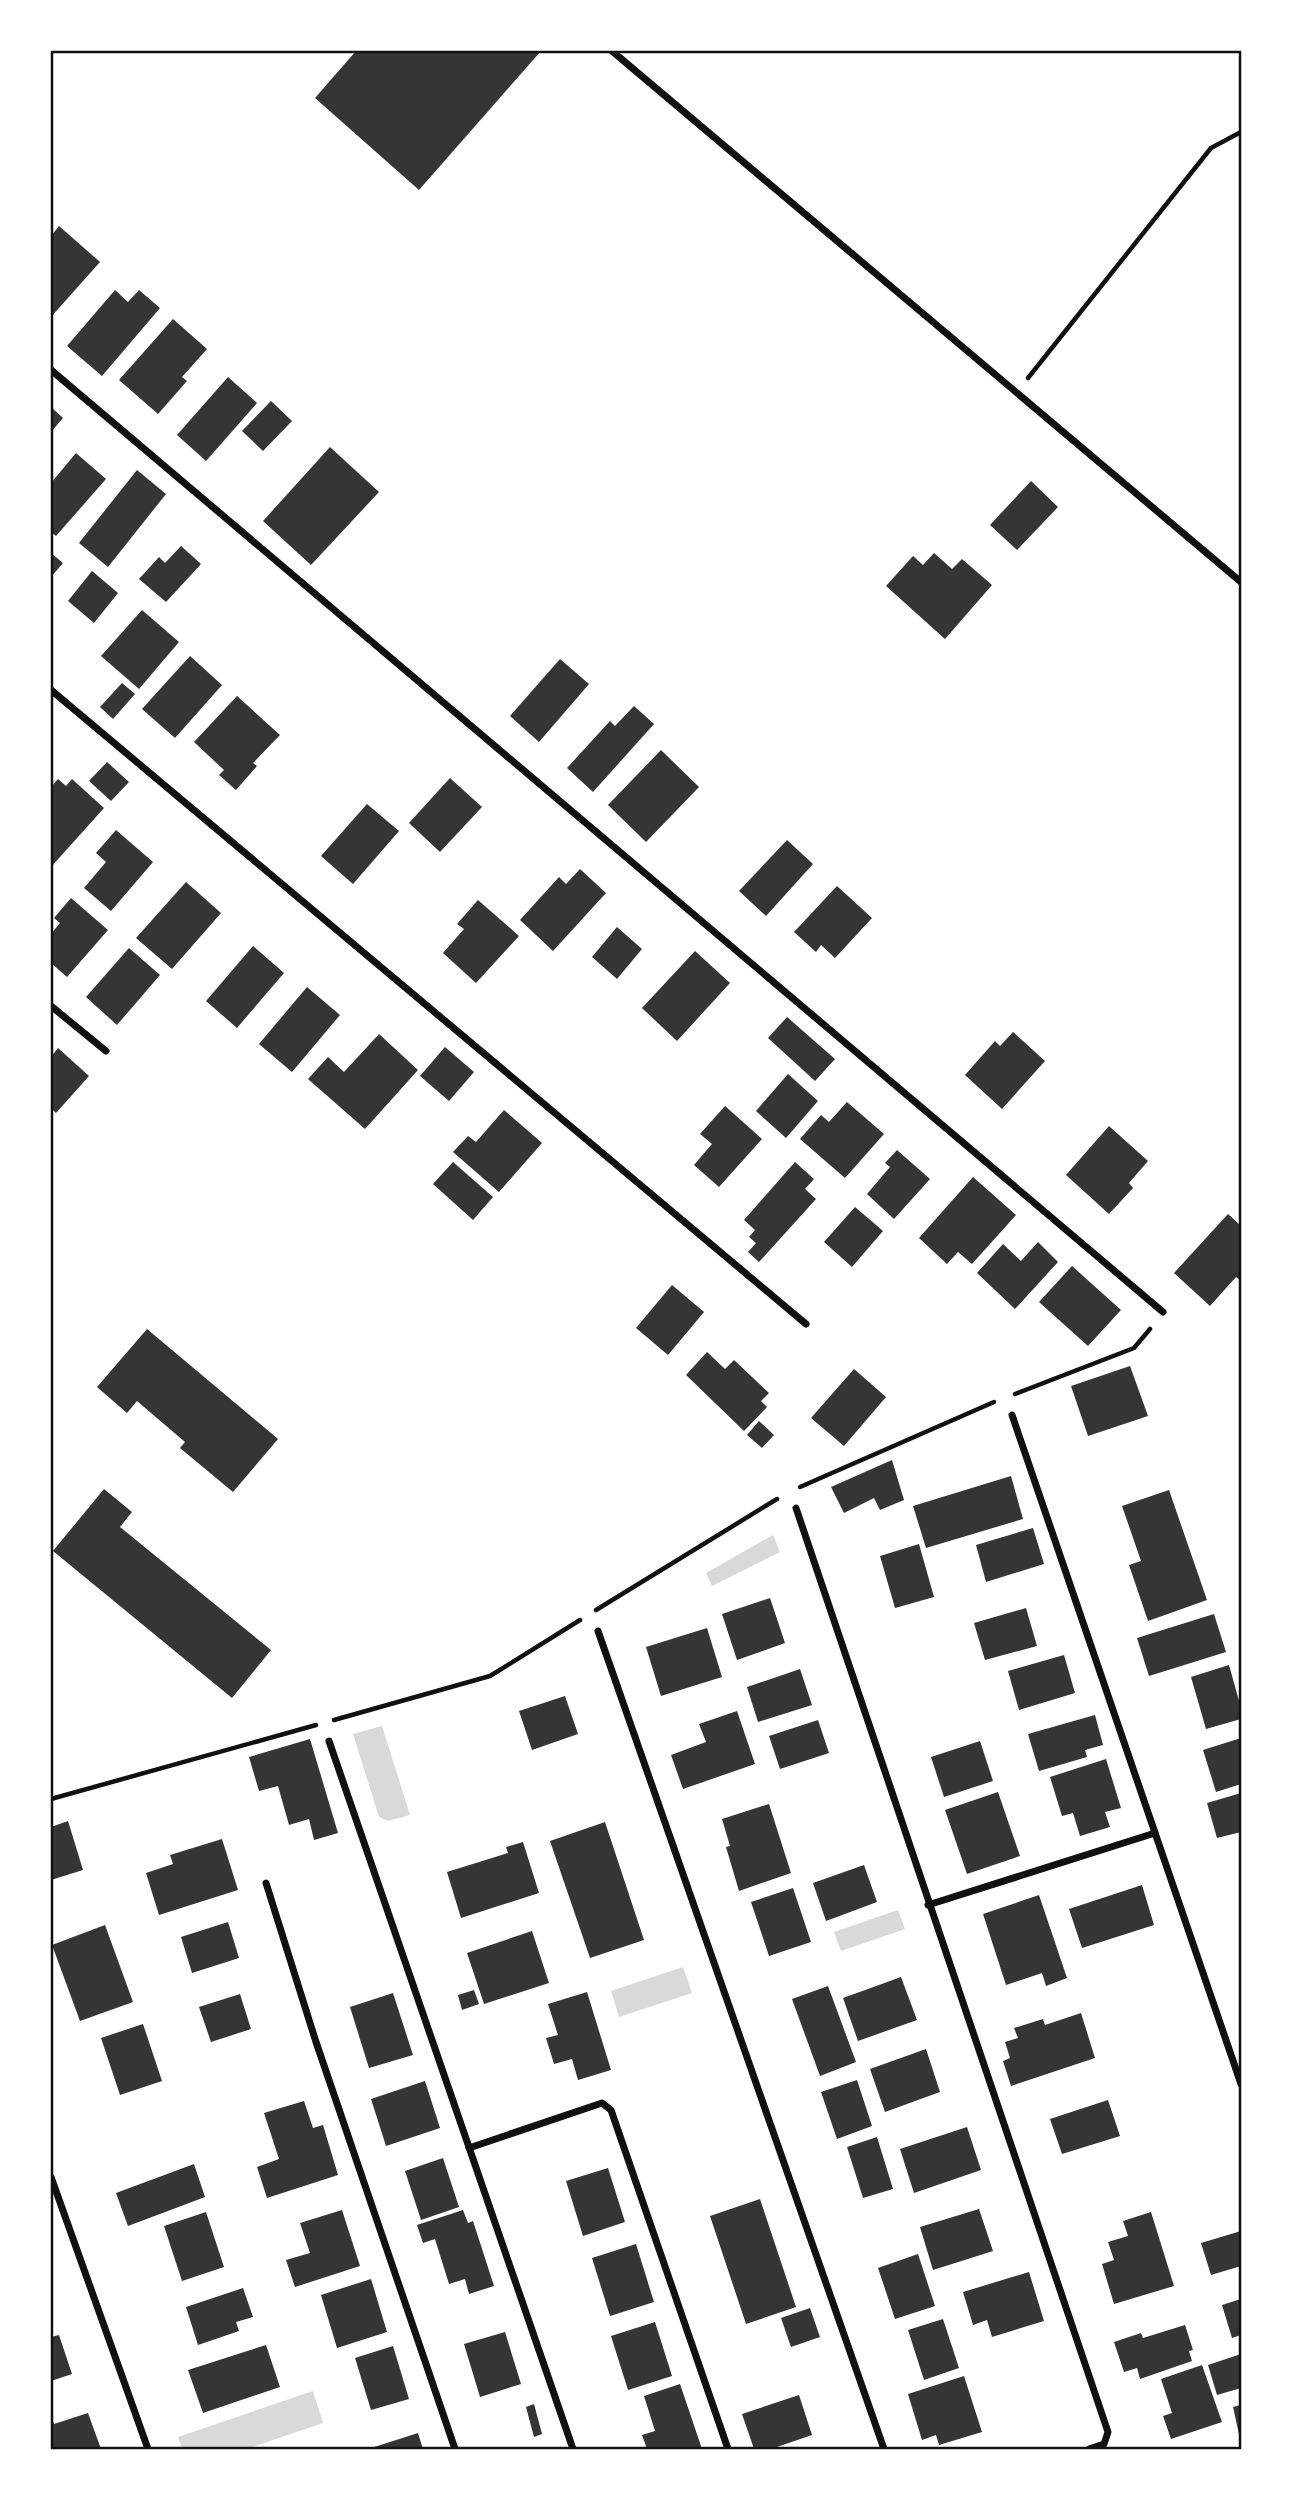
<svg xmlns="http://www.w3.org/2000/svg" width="1292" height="2500" font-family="'Open Sans',sans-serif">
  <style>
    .water { fill: #d9d9d9 }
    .building { fill: #353535 }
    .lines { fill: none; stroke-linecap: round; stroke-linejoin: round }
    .path { stroke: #111; stroke-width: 4.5 }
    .minor { stroke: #111; stroke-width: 7 }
    .neatline { fill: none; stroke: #111; stroke-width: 2.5 }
  </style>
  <rect width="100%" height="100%" fill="#fff"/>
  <g class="water">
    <polygon points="773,1535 780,1552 712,1586 706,1573"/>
    <polygon points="382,1726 410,1815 388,1821 379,1817 353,1734"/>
    <polygon points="898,1910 905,1929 841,1951 834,1932"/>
    <polygon points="683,1967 692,1993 619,2017 611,1991"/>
    <polygon points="313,2391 323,2423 247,2449 182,2449 178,2437"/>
  </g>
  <g class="building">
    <polygon points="356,51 541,51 419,190 315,98"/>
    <polygon points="59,226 100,262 51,317 51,236"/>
    <polygon points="115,290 128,302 139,290 160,308 102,376 67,346"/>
    <polygon points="173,319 207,349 182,377 187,381 158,414 119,380"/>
    <polygon points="228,377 257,403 206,461 177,435"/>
    <polygon points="271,401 292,421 263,451 242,431"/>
    <polygon points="51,407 63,418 51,432"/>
    <polygon points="330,447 379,492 311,565 263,521"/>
    <polygon points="76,453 106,479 56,536 51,532 51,483"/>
    <polygon points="137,470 166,494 108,567 79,543"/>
    <polygon points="1031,481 1058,507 1017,550 990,525"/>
    <polygon points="181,546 201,564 166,602 139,579 159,557 165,563"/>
    <polygon points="51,553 63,563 51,577"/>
    <polygon points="934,553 952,569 962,559 992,585 945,639 886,586 913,556 923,565"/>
    <polygon points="92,571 118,593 94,623 68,601"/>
    <polygon points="142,610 179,642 139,689 101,656"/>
    <polygon points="190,656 222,685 175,738 142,709"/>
    <polygon points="560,659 589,684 539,742 510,716"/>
    <polygon points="122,683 135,694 113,719 100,707"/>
    <polygon points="237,696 280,735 253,763 257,766 236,790 219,775 224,770 194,742"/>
    <polygon points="634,706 654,724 593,792 567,768 610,721 615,726"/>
    <polygon points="661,750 699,787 646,842 608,805"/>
    <polygon points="107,762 129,782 111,801 89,781"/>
    <polygon points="450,778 482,807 440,852 409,823"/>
    <polygon points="58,779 66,786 72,779 104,808 51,867 51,787"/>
    <polygon points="367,804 399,831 353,884 321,856"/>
    <polygon points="116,830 153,862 111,911 84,888 106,862 96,853"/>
    <polygon points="787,840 813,864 766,916 739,891"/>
    <polygon points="580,869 606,893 553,951 520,920 559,877 566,884"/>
    <polygon points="186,882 221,913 172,969 136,938"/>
    <polygon points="837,886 872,918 835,958 821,945 816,952 794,932"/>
    <polygon points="71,898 108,930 67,977 51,963 51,934 60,923 54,918"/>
    <polygon points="478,900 519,936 476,983 443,953 464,929 457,924"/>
    <polygon points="617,927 642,949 617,979 592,957"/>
    <polygon points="253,946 284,973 237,1028 206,1001"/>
    <polygon points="129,948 160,975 117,1025 86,997"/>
    <polygon points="695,951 730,983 677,1041 642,1008"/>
    <polygon points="307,987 340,1015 292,1072 259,1044"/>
    <polygon points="787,1017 835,1059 815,1081 768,1038"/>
    <polygon points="1013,1032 1045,1061 1002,1109 965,1075 995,1041 1000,1046"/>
    <polygon points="379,1034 418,1070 365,1129 308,1079 328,1057 344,1072"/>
    <polygon points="445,1047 474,1072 449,1101 420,1076"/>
    <polygon points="58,1048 89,1076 56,1113 51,1108 51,1057"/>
    <polygon points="788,1074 818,1101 786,1138 756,1111"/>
    <polygon points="847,1102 884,1134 845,1178 800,1139 821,1115 829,1122"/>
    <polygon points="725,1106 762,1139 719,1187 694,1165 712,1144 700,1134"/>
    <polygon points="504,1110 542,1143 499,1192 453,1152 468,1136 476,1142"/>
    <polygon points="1109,1126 1148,1161 1129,1183 1133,1188 1109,1214 1066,1175"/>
    <polygon points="897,1150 930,1179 894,1219 867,1194 890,1167 885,1163"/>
    <polygon points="453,1162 493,1197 473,1220 433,1184"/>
    <polygon points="795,1162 814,1179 805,1189 816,1199 759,1262 748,1252 756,1243 749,1237 755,1230 744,1220"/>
    <polygon points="973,1177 1016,1215 972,1264 958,1252 947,1264 919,1238"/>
    <polygon points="855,1207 883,1231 852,1267 824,1242"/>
    <polygon points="1228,1214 1241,1226 1241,1281 1236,1277 1210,1306 1174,1273"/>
    <polygon points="1038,1242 1058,1262 1015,1309 977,1273 1003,1244 1021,1261"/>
    <polygon points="1072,1266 1121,1310 1088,1346 1039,1302"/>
    <polygon points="672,1285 704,1312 668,1355 636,1328"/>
    <polygon points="147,1329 278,1439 233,1492 180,1448 185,1442 137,1401 127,1413 97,1387"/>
    <polygon points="707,1352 725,1369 734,1360 769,1393 761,1401 767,1407 744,1431 686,1375"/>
    <polygon points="1130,1366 1148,1416 1088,1436 1071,1386"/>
    <polygon points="854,1369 886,1397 844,1446 811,1418"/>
    <polygon points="759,1421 774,1435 762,1448 747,1435"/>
    <polygon points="892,1460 904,1500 880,1510 874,1498 844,1513 831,1487"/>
    <polygon points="1011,1476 1023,1519 926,1548 913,1506"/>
    <polygon points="104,1489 132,1512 120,1527 271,1650 232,1698 53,1551"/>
    <polygon points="1169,1490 1207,1600 1148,1621 1129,1565 1141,1561 1122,1506"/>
    <polygon points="1033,1528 1044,1564 986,1582 976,1545"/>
    <polygon points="919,1544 934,1597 895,1608 880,1556"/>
    <polygon points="770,1598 785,1643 737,1660 722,1614"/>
    <polygon points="1026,1608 1037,1646 985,1660 974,1623"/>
    <polygon points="1214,1614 1226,1652 1149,1676 1137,1638"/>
    <polygon points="707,1628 722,1677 661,1696 646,1647"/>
    <polygon points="1064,1655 1075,1693 1019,1710 1008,1671"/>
    <polygon points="1229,1665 1241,1708 1241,1719 1206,1729 1191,1677"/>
    <polygon points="800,1669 812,1705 758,1722 747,1687"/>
    <polygon points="565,1696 578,1734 532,1750 519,1711"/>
    <polygon points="737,1711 755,1764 683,1789 671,1755 706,1742 699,1724"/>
    <polygon points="1095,1715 1103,1745 1085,1750 1087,1757 1039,1771 1028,1734"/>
    <polygon points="818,1720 829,1753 780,1769 769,1736"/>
    <polygon points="1241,1738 1241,1784 1216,1792 1203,1750"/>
    <polygon points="310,1739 338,1833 314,1840 309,1819 289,1825 278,1786 259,1791 249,1757"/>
    <polygon points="980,1741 993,1781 944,1797 931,1757"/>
    <polygon points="1106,1759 1121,1808 1105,1812 1110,1827 1080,1836 1073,1813 1062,1816 1050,1777"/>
    <polygon points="998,1792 1020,1856 967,1874 945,1810"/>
    <polygon points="1241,1793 1241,1832 1217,1838 1207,1803"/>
    <polygon points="769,1804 791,1873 739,1891 726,1847 730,1846 722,1819"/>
    <polygon points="68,1821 83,1870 51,1880 51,1827"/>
    <polygon points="605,1822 644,1940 590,1958 550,1841"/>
    <polygon points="222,1839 238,1890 159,1915 146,1873 173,1864 170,1855"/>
    <polygon points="523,1842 539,1893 461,1918 447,1872 508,1853 506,1847"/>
    <polygon points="864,1865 877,1902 826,1921 813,1883"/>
    <polygon points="1142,1885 1154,1925 1082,1948 1069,1909"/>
    <polygon points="793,1888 811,1942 769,1956 751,1902"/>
    <polygon points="1039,1895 1067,1978 1046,1986 1042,1973 1006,1985 983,1914"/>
    <polygon points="228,1922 239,1958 192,1973 181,1937"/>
    <polygon points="105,1925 133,2002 80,2021 52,1945"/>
    <polygon points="532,1931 549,1983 484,2004 467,1953"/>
    <polygon points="901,1977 917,2020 858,2041 843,1998"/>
    <polygon points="828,1986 856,2062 820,2076 792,1999"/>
    <polygon points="474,1990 479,2004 462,2010 458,1995"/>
    <polygon points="587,1992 611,2070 578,2080 572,2059 554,2064 546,2038 558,2035 548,2004"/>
    <polygon points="393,1993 413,2055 369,2068 350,2007"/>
    <polygon points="240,1994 251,2029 211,2042 199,2007"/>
    <polygon points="1081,2013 1095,2058 1011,2086 1003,2061 1010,2058 1005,2042 1018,2038 1014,2028 1043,2019 1045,2025"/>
    <polygon points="143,2024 162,2081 120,2095 101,2038"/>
    <polygon points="926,2049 940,2092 885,2112 870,2069"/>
    <polygon points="857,2080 872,2126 837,2139 821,2092"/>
    <polygon points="425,2081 440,2128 386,2146 371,2099"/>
    <polygon points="1108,2100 1120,2136 1062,2154 1050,2119"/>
    <polygon points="304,2101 313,2128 323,2125 338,2175 267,2198 257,2167 279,2159 264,2113"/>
    <polygon points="967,2127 981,2170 914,2193 900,2149"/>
    <polygon points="877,2137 893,2189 863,2198 847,2147"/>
    <polygon points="443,2158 459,2207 421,2220 405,2171"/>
    <polygon points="194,2164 205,2197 128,2226 116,2193"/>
    <polygon points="608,2168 625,2222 583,2236 566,2181"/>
    <polygon points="760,2199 796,2307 746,2324 710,2216"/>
    <polygon points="979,2209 993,2251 933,2270 920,2227"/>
    <polygon points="342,2210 360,2266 295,2287 286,2260 310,2253 300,2223"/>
    <polygon points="463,2210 468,2223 473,2221 494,2286 469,2294 465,2279 449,2284 435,2239 423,2243 417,2225"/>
    <polygon points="206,2212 224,2267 182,2281 164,2226"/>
    <polygon points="1151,2212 1174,2286 1114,2304 1102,2264 1114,2260 1108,2242 1128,2236 1123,2221"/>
    <polygon points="1241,2231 1241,2266 1211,2275 1201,2243"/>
    <polygon points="636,2244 654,2302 610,2316 592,2258"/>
    <polygon points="918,2254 935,2306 895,2319 878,2268"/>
    <polygon points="1029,2272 1044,2321 992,2337 987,2320 973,2325 963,2292"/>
    <polygon points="371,2279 387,2332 337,2348 321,2295"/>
    <polygon points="243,2288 253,2317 236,2322 239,2331 198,2345 186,2307"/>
    <polygon points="1241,2299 1241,2335 1232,2338 1222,2305"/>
    <polygon points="810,2308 820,2337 791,2347 781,2318"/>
    <polygon points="943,2319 959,2368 924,2380 908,2330"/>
    <polygon points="655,2322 672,2376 628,2390 611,2336"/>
    <polygon points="1185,2325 1193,2350 1189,2351 1192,2361 1140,2379 1137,2368 1124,2372 1114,2342 1141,2333 1143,2338"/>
    <polygon points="505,2332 521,2384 480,2397 464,2344"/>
    <polygon points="59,2335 72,2374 51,2381 51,2337"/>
    <polygon points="266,2345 280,2387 203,2413 188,2370"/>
    <polygon points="393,2346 409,2399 371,2410 355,2358"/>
    <polygon points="1241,2354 1241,2388 1217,2395 1208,2365"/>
    <polygon points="1202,2365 1222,2422 1171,2439 1163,2416 1172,2413 1161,2379"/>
    <polygon points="964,2376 982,2432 939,2445 936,2435 922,2440 908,2394"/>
    <polygon points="680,2384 702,2449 647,2449 642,2435 655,2431 644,2396"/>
    <polygon points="799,2395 812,2435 771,2449 754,2449 742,2414"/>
    <polygon points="534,2404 542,2434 534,2437 526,2407"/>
    <polygon points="1241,2405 1241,2439 1240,2439 1233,2407"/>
    <polygon points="88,2413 101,2449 51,2449 51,2416 54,2424"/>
    <polygon points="418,2433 423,2449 368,2449"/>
  </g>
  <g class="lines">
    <g class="path">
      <polyline points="1028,378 1211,148 1241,132"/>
      <polyline points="1015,1394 1134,1348 1150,1329"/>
      <polyline points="800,1487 994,1402"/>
      <polyline points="596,1610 777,1499"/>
      <polyline points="334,1720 490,1676 580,1620"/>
      <polyline points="51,1799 316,1725"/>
    </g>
    <g class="minor">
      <polyline points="612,51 1241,582"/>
      <polyline points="51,370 1163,1312"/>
      <polyline points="51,690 806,1324"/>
      <polyline points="51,1006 106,1051"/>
      <polyline points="1012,1415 1241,2084"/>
      <polyline points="796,1508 1108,2432 1104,2444 1089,2449"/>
      <polyline points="598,1631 884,2449"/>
      <polyline points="329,1741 573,2449"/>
      <polyline points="266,1883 316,2042 455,2449"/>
      <polyline points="928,1905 1155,1833"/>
      <polyline points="469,2148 602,2103 611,2110 728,2449"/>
      <polyline points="51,2177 148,2449"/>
    </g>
  </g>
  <rect width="1292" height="2500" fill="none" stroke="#ffffff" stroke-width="105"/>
  <rect x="52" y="52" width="1188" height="2396" class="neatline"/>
</svg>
